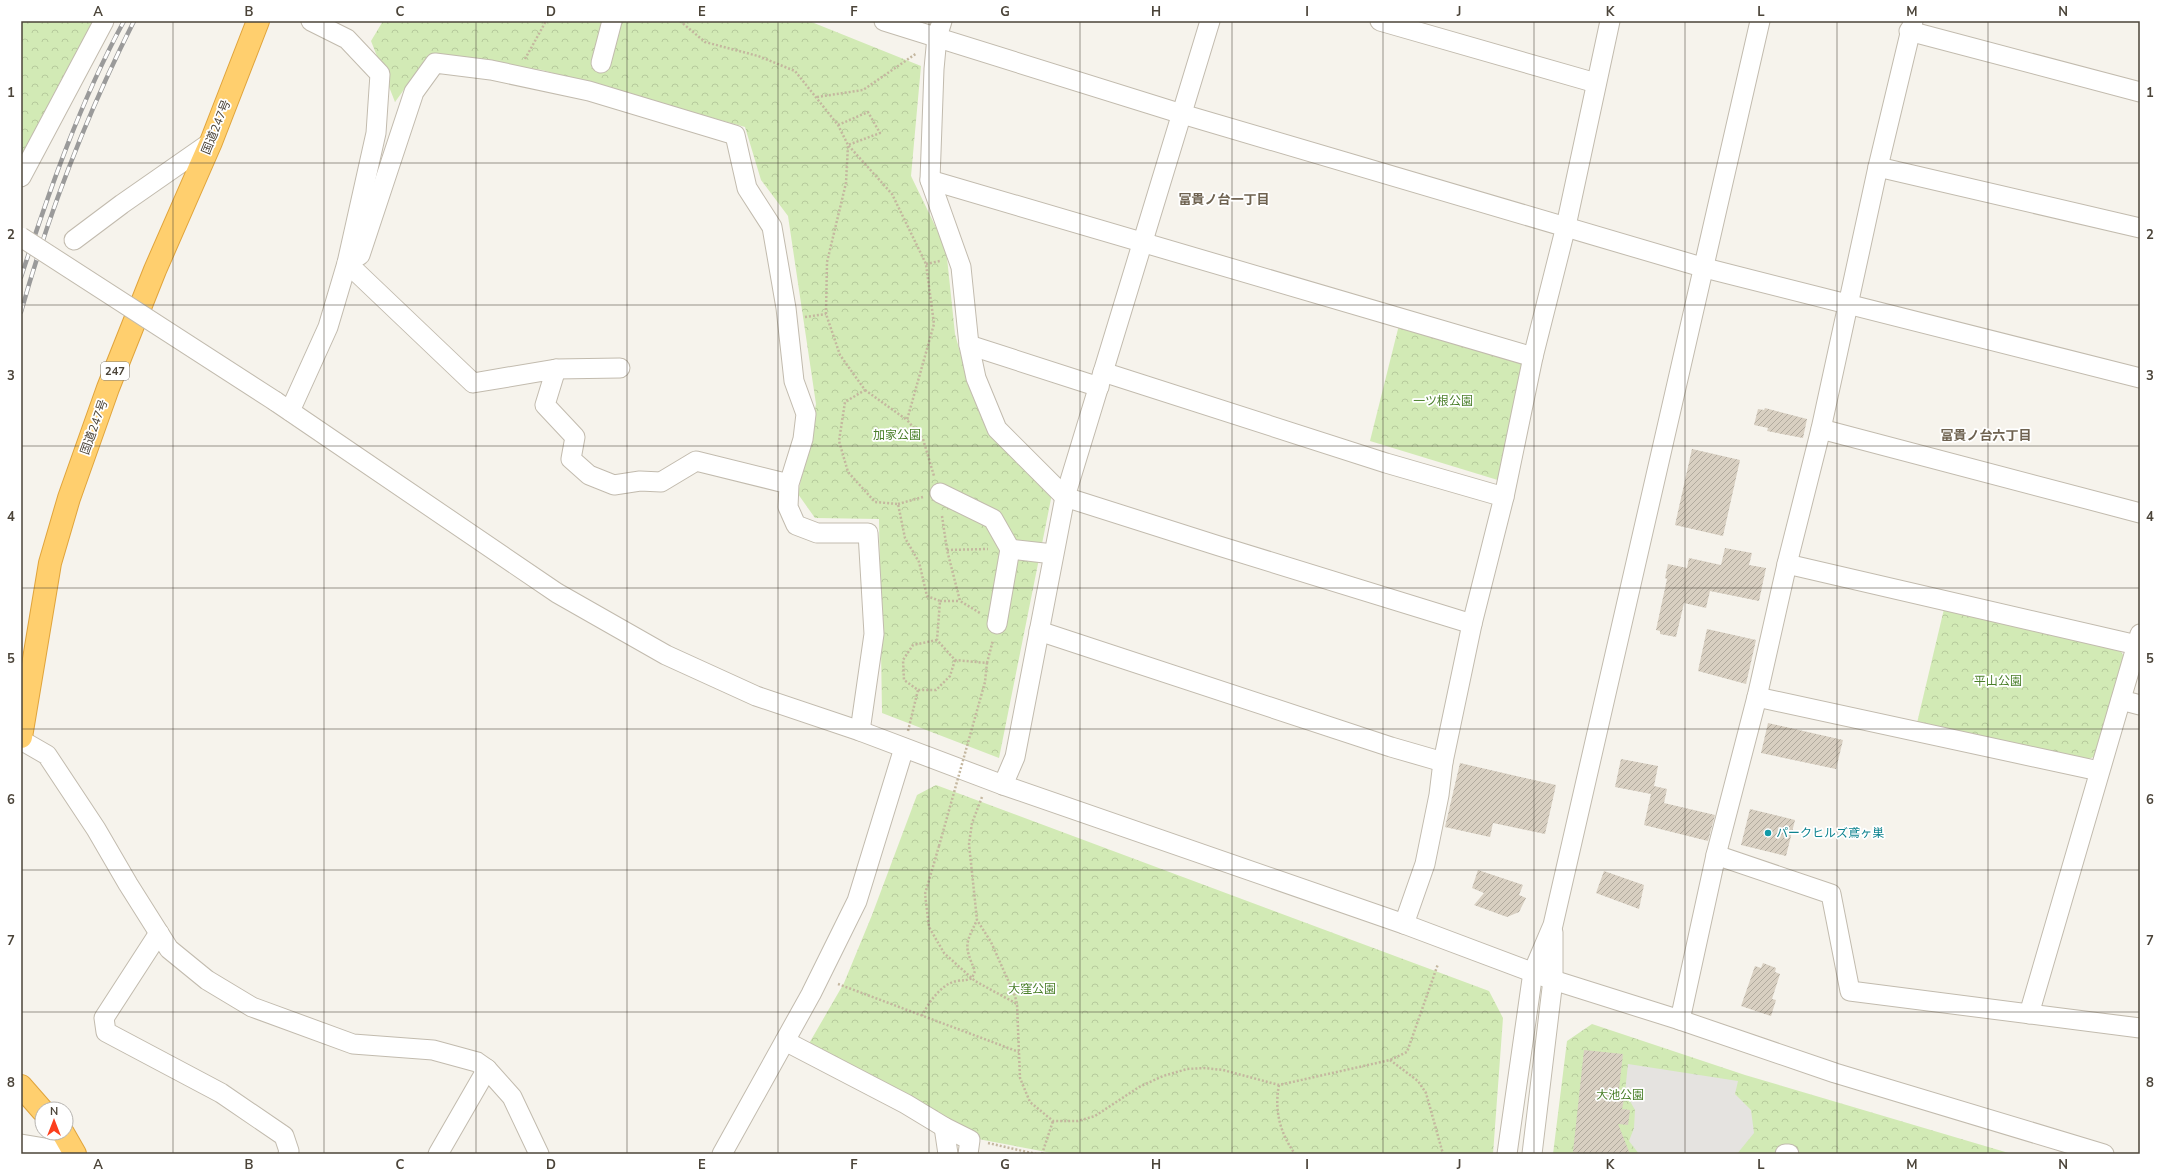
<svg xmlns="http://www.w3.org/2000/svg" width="2161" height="1175" font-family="'Nunito Sans','Noto Sans JP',sans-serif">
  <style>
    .park { fill: url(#park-crowns) }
    .parking { fill: #e5e3e0 }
    .building { fill: url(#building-hatch) }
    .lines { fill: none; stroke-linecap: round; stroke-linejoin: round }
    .minor-casing { stroke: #c2bbae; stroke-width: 21 }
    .highway-casing { stroke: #e0a43c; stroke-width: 24 }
    .path { stroke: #c4b79f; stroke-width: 2.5; stroke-dasharray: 2 2; stroke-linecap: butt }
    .minor { stroke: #fff; stroke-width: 19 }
    .highway { stroke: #ffcf6e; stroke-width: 22 }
    .rail-casing { stroke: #9a9a9a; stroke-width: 4.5 }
    .rail { stroke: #fff; stroke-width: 3; stroke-dasharray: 9; stroke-linecap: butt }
    .minor-bridge-casing { stroke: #c2bbae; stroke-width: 21; stroke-linecap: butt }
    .path-bridge { stroke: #c4b79f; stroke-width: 2.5; stroke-dasharray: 2 2; stroke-linecap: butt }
    .minor-bridge { stroke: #fff; stroke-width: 19 }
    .grid { fill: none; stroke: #4b4439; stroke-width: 1; stroke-opacity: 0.55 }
    .culture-dot { fill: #0f9aa8; stroke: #fff; stroke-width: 1.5 }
    .labels { text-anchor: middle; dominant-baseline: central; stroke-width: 3.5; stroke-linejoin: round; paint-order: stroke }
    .shield { fill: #fff; stroke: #817c74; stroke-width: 1 }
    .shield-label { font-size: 11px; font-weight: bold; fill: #4b4439 }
    .street-label { font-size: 12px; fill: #4b4439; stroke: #fff }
    .park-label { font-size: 12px; fill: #4a7f2a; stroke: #fff }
    .culture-label { font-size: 12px; fill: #0d838f; stroke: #fff; text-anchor: start }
    .neighbourhood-label { font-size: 13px; font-weight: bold; fill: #6e6250; stroke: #fff }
    .neatline { fill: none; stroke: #4b4439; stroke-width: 1.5 }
    .grid-label { font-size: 13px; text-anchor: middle; font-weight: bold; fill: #4b4439 }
  </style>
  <defs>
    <pattern id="park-crowns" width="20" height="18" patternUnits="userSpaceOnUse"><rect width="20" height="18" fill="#d2eab5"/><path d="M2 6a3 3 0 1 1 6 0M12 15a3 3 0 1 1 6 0" fill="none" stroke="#b6ca9c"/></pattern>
    <pattern id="building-hatch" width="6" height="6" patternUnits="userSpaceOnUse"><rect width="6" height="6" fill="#d8cfc1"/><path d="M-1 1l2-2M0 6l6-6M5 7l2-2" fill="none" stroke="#b1aa9e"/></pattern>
  </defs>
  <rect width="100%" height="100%" fill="#f6f3ec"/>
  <g class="park">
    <polygon points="21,21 97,21 21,161"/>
    <polygon points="383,21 809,21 921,66 911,176 946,248 955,334 972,395 992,435 1052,494 999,758 882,713 879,519 815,518 798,494 816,404 788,216 761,180 745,127 542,70 429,55 395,102 371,41"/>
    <polygon points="1399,325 1522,361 1501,481 1370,441"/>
    <polygon points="1944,609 2120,650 2125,658 2096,756 2086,760 1917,723"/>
    <polygon points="936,785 1489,991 1503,1018 1493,1154 1057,1154 978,1139 807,1047 844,983 872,915 917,795"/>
    <polygon points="1592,1024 1745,1075 2012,1154 1553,1154 1567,1041"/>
  </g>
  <polygon class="parking" points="1628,1064 1738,1081 1735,1094 1751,1110 1754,1133 1737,1154 1639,1154 1629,1141 1634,1128 1635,1110 1625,1092"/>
  <g class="building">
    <polygon points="1765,408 1807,419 1803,438 1767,431 1768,428 1754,425 1758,409 1764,410"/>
    <polygon points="1692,449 1740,460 1723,536 1675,525"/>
    <polygon points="1725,548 1752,553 1749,565 1766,568 1759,601 1710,591 1706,608 1684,603 1676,637 1660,634 1660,631 1656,630 1667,579 1665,578 1668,564 1687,568 1689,558 1721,565"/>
    <polygon points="1707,629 1756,640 1746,684 1698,671"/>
    <polygon points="1768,723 1843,740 1836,769 1761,753"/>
    <polygon points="1621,759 1658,766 1654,786 1667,789 1664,803 1715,815 1708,841 1644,825 1651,794 1615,787"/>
    <polygon points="1460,763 1556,785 1545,834 1493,823 1490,837 1445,827"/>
    <polygon points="1750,809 1795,820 1786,856 1741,845"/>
    <polygon points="1478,870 1523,885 1519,895 1526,898 1519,912 1507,917 1474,905 1484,893 1472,888"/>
    <polygon points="1604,871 1644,885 1639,909 1596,893"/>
    <polygon points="1763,963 1776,968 1775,972 1780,974 1772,999 1776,1000 1771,1016 1741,1006 1755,966 1761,968"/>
    <polygon points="1584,1050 1623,1054 1618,1098 1624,1099 1622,1109 1630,1110 1628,1125 1618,1124 1630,1154 1585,1154 1573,1152"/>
  </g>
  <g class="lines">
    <defs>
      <g id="minor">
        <polyline points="884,21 1182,114 1705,268 2140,378"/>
        <polyline points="942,21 937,37 934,69 930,180 961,267 969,345 976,378 997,429 1065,497 1219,546 1472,624"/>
        <polyline points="1380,21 1596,83"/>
        <polyline points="1909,31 2140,92"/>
        <polyline points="601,63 612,21"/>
        <polyline points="1878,167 2140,228"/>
        <polyline points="21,177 104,21"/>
        <polyline points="930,180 1533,357"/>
        <polyline points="74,240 122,204 211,142"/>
        <polyline points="969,345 1099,387"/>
        <polyline points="556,369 620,368"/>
        <polyline points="1103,372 1386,463 1504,497"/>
        <polyline points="275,401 557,593 666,655 756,696 860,731 1003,785 1404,924 1553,980 1680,1020 1835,1073 2104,1154"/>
        <polyline points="290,411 328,327 347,263 376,133 380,74 347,39 311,21"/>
        <polyline points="1821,429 2140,513"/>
        <polyline points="789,484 696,461 661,482 640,481 614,485 589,475 571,459 575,437 545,405 556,369 473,383 347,263 360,255 414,92 435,63 491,70 589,91 735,135 747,188 772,227 786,308 794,381 806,414 803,439 789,484 788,507 796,525 817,533 868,533 874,634 860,731"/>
        <polyline points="940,493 993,519 1010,549 1053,554"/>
        <polyline points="1787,564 2137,645"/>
        <polyline points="997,624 1010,549"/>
        <polyline points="1039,631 1391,747 1443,762"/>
        <polyline points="1757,697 2099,771"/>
        <polyline points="2121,700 2140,705"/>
        <polyline points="21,740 47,755 96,829 128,884 169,949 207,980 252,1007 353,1044 433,1050 477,1062 487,1069 512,1097 539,1154"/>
        <polyline points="1003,785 1015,757 1065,497 1210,21"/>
        <polyline points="1716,855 1831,894 1850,991 2140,1028"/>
        <polyline points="1404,924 1425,864 1439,795 1443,762 1472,624 1504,497 1533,357 1566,226 1610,21"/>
        <polyline points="159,933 104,1018 106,1032 221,1093 284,1136 289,1151 288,1154"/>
        <polyline points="2029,1014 2140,634"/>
        <polyline points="1680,1020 1716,855 1757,697 1787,564 1821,429 1878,167 1913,21"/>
        <polyline points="785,1041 906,1104 944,1127 970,1140 968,1154"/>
        <polyline points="944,1127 948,1154"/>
        <polyline points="21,1144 75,1153"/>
        <polyline points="438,1154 487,1069"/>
        <polyline points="722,1154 811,994 857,901 904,748"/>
        <polyline points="1507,1154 1533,972 1553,925 1760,21"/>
        <polyline points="1532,1154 1553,980 1553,932"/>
        <polyline points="1785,1154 1789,1154"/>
      </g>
      <g id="highway">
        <polyline points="21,737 50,563 69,498 108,388 155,270 211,142 258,21"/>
        <polyline points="21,1086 42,1110"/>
        <polyline points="63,1133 75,1154"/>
      </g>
    </defs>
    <use href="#minor" class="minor-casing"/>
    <use href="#highway" class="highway-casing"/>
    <g class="path">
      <polyline points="680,21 705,42 758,56 795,71 838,125 848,145 846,183 827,262 826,314 840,355 865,390 845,402 839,441 848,472 875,502 898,504 905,538 919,562 927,596 940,601 937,640 955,660 987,663 985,682"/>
      <polyline points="525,59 546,21"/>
      <polyline points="817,97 863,90 917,53"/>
      <polyline points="838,125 868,112 880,133 848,145 892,194 926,264 934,324 907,420 923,439 934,476"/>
      <polyline points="926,264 940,261"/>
      <polyline points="805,317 826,314"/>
      <polyline points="865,390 907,420"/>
      <polyline points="898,504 923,497"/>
      <polyline points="942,516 947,550 960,601 980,613"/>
      <polyline points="947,550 988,549"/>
      <polyline points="940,601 959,601"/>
      <polyline points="937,640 913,645 903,660 904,680 918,690 936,690 950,676 955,660"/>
      <polyline points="987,663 993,640"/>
      <polyline points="908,731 918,690"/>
      <polyline points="982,797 972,823 969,844 977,920 991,942 1015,996 1017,1004"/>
      <polyline points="939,846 925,894 929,927 944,953 975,981 1017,1004 1020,1078 1030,1102 1053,1121 1078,1121 1095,1116 1139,1087 1163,1076 1187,1069 1204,1068 1223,1070 1279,1085 1390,1060 1407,1052 1438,964"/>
      <polyline points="838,984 1019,1052"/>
      <path d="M922,1016C928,1003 942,983 957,981C963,980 966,981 972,978L975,971C964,945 965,945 977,920"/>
      <polyline points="1390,1060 1418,1081 1426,1093 1443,1154"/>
      <path d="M1279,1085C1274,1110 1280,1133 1295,1154"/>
      <polyline points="988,1143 1036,1154"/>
      <polyline points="1042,1154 1053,1121"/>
    </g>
    <use href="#minor" class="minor"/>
    <use href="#highway" class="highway"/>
    <defs>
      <g id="rail">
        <path d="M21,277C50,189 80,102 124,21"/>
        <path d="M21,312C49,212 87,114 134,21"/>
      </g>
    </defs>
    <use href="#rail" class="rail-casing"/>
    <use href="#rail" class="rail"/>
    <defs>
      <polyline id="minor-bridge" points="21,237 275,401"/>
    </defs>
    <use href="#minor-bridge" class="minor-bridge-casing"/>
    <polyline class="path-bridge" points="939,846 985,682"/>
    <use href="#minor-bridge" class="minor-bridge"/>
  </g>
  <path class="grid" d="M173,21V1154M324,21V1154M476,21V1154M627,21V1154M778,21V1154M929,21V1154M1080,21V1154M1232,21V1154M1383,21V1154M1534,21V1154M1685,21V1154M1837,21V1154M1988,21V1154M21,163H2140M21,305H2140M21,446H2140M21,588H2140M21,729H2140M21,870H2140M21,1012H2140"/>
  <circle class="culture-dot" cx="1768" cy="833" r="4"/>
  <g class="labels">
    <rect class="shield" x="101" y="362" width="28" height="18" rx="3"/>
    <g class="shield-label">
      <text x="115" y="371">247</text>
    </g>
    <g class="street-label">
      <text transform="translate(216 127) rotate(-68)">国道247号</text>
      <text transform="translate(94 427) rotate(-70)">国道247号</text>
    </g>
    <g class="park-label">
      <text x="1443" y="401">一ツ根公園</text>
      <text x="897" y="435">加家公園</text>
      <text x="1998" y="681">平山公園</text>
      <text x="1032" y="989">大窪公園</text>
      <text x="1620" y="1095">大池公園</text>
    </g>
    <g class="culture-label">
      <text x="1776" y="833">パークヒルズ鳶ヶ巣</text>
    </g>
    <g class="neighbourhood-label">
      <text x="1224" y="200">富貴ノ台一丁目</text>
      <text x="1986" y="436">富貴ノ台六丁目</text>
    </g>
  </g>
  <rect width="2161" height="1175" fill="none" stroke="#ffffff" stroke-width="44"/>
  <g transform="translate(54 1121)"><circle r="19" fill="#ffffff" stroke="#b7b4b0"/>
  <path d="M0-3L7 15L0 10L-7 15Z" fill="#fc3f1d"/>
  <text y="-6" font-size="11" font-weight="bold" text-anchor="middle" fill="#4b4439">N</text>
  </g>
  <rect x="22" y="22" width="2117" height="1131" class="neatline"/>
  <g class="grid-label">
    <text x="98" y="16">A</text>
    <text x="249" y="16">B</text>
    <text x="400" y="16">C</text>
    <text x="551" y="16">D</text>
    <text x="702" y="16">E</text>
    <text x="854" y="16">F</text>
    <text x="1005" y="16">G</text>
    <text x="1156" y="16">H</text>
    <text x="1307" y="16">I</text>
    <text x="1459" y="16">J</text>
    <text x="1610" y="16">K</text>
    <text x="1761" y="16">L</text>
    <text x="1912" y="16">M</text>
    <text x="2063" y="16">N</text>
    <text x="11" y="97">1</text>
    <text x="2150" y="97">1</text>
    <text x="11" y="239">2</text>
    <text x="2150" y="239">2</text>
    <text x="11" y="380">3</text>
    <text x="2150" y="380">3</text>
    <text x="11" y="521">4</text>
    <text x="2150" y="521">4</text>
    <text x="11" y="663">5</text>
    <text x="2150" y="663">5</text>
    <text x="11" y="804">6</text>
    <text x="2150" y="804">6</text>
    <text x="11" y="945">7</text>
    <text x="2150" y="945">7</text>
    <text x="11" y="1087">8</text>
    <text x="2150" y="1087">8</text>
    <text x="98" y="1169">A</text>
    <text x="249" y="1169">B</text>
    <text x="400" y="1169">C</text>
    <text x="551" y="1169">D</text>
    <text x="702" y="1169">E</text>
    <text x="854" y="1169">F</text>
    <text x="1005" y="1169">G</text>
    <text x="1156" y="1169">H</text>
    <text x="1307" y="1169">I</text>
    <text x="1459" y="1169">J</text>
    <text x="1610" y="1169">K</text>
    <text x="1761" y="1169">L</text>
    <text x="1912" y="1169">M</text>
    <text x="2063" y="1169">N</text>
  </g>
</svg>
